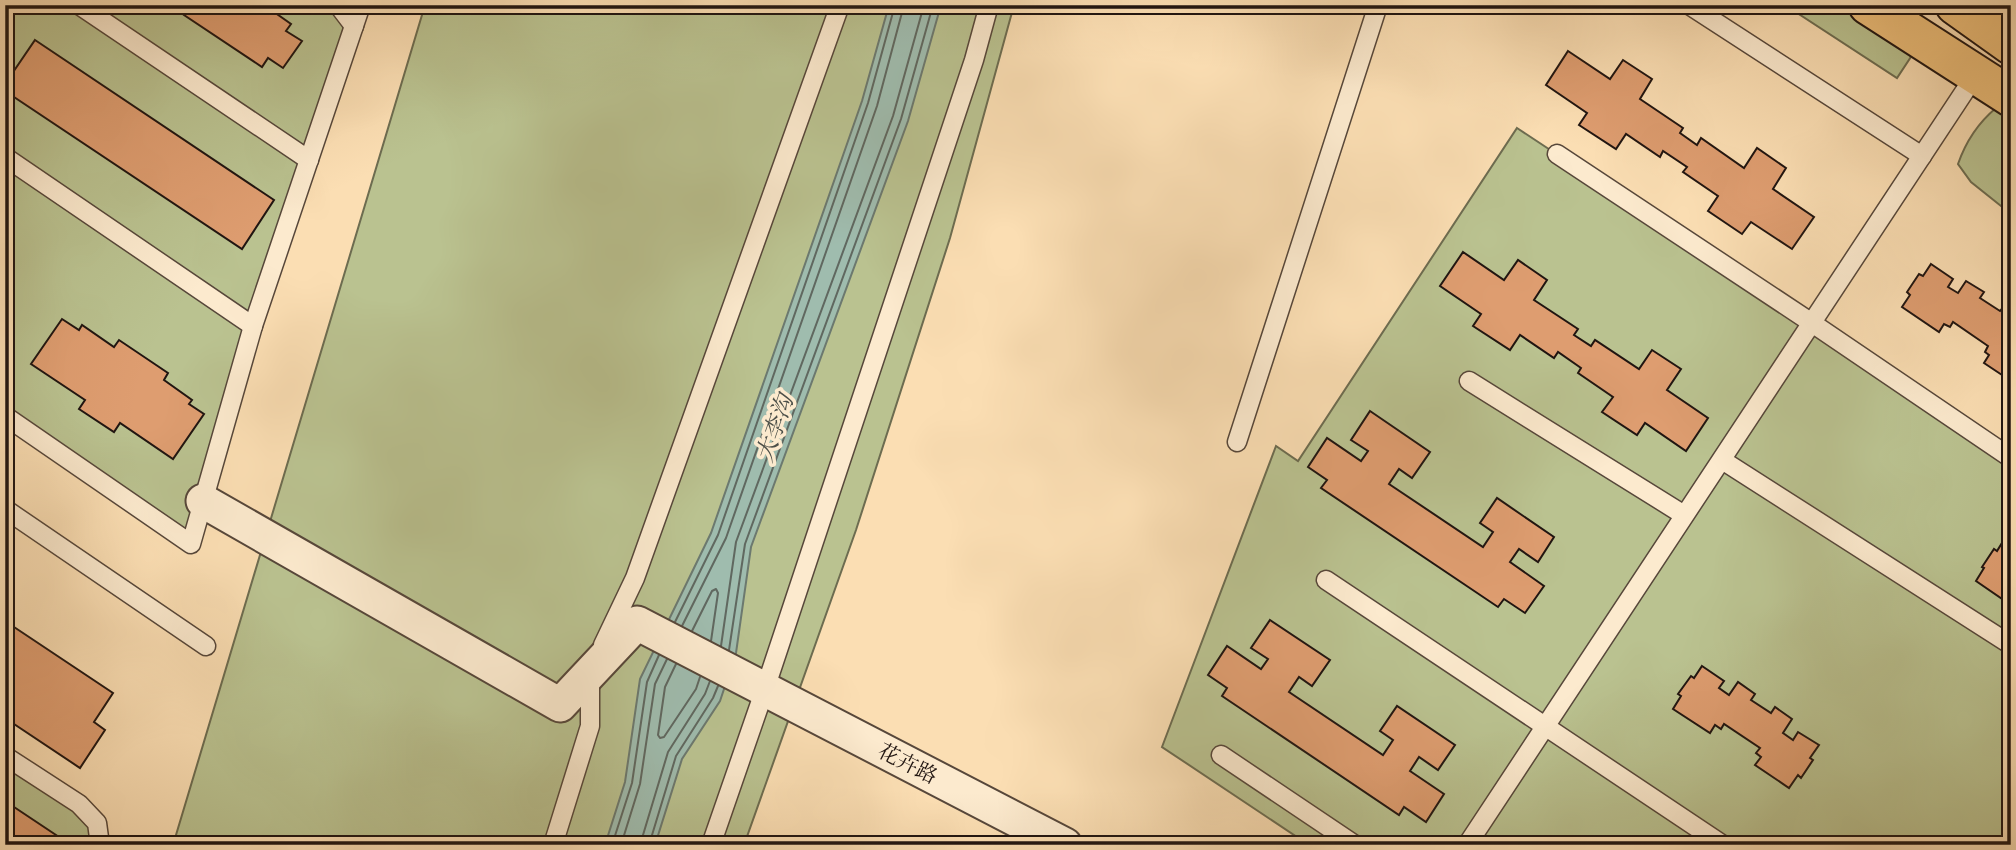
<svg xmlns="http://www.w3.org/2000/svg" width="2016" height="850" font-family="'Gentium Book Plus','Noto Serif SC',serif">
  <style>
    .green { fill: #bac290; stroke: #6d6c50; stroke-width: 2 }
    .water { fill: #9fbcae; stroke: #6c796f; stroke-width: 2 }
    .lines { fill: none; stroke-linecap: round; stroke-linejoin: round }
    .shore { stroke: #606860; stroke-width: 2 }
    .building { fill: #de9d70; stroke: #201511; stroke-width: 2 }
    .lane-casing { stroke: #57473a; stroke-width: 21 }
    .street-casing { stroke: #57473a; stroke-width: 37 }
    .primary-casing { stroke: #201511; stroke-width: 42 }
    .highway-casing { stroke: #201511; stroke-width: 42 }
    .lane { stroke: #fceace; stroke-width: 18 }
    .street { stroke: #fceace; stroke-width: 33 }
    .primary { stroke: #eebf7a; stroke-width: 38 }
    .highway { stroke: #eebf7a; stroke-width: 38 }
    .labels { text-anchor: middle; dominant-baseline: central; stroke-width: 7; stroke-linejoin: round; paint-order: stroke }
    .street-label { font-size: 21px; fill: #201511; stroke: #fceace }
    .water-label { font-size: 23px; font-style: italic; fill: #4c4f48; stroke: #fceace }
  </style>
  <rect width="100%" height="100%" fill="#fbdeb3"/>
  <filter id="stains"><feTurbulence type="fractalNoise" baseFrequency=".00286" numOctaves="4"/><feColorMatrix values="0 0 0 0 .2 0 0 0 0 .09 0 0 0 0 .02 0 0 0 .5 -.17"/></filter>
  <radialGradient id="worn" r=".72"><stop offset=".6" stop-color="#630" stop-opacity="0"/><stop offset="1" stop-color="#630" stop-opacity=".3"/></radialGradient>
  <g class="green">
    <polygon points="5,5 361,5 191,544 5,416"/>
    <polygon points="425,5 1014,5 950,238 856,530 744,845 173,845"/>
    <polygon points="1785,5 1868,5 1922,40 1897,78"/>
    <path d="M1996,108L2011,109V214L1971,182L1958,164C1966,141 1978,123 1996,108Z"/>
    <polygon points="1517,128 1812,323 2011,458 2011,845 1309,845 1162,747 1276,446 1298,461"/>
    <polygon points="5,756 79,804 100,845 5,845"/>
  </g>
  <polygon class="water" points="889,5 941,5 908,121 751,547 736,653 720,701 682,759 655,845 605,845 625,782 640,679 711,533 862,101"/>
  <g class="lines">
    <g class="shore">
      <polyline points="675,622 718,535 868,103 895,5"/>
      <polyline points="682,626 726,538 877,106 904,5"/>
      <polyline points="692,631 712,591 716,589 718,593 711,641"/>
      <polyline points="721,646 736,542 893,116 924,5"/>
      <polyline points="729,650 745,544 901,119 933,5"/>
      <polyline points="676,664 665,687 658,735 660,738 664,737 696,689 700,677"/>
      <polyline points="612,845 632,783 647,682 659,655"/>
      <polyline points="621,845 640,784 655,684 667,659"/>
      <polyline points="640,845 668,752 705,694 710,681"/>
      <polyline points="649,845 676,756 713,698 718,686"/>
    </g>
  </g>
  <g class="building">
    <polygon points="191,5 264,5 291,24 286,31 302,41 283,68 268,58 262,67 184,15"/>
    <polygon points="35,40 274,200 242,249 5,91 5,84"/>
    <polygon points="1568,51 1610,79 1623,60 1652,79 1640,99 1683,128 1680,133 1697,145 1701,138 1744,168 1757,148 1786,168 1773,189 1814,217 1792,249 1751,222 1742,234 1708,211 1718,196 1683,172 1687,167 1663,151 1660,157 1626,134 1616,149 1579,125 1587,113 1546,85"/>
    <polygon points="1463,252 1504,280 1518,260 1547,280 1534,300 1578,329 1574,335 1591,346 1595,340 1639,369 1652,350 1681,369 1667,390 1708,418 1686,451 1645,423 1637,435 1602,412 1613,397 1578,373 1581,368 1558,352 1554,358 1520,335 1510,350 1473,326 1481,314 1440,286"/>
    <polygon points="1931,264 1953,279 1948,287 1958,293 1966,281 1984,292 1980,298 2000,311 2004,306 2011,310 2011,381 1984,363 1989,355 1985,352 1988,346 1953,322 1950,327 1944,324 1939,332 1902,307 1910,295 1907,292 1919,274 1923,276"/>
    <polygon points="62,319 79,330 82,325 114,347 119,340 168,373 164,380 192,400 189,404 204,414 173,459 120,423 114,432 79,409 85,400 31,364"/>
    <polygon points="1370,411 1430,452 1412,478 1399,469 1389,484 1483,547 1493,532 1480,523 1497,498 1554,537 1538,562 1519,549 1510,562 1544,586 1525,613 1504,599 1498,607 1321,488 1327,480 1308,467 1327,438 1361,461 1368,451 1351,440"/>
    <polygon points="2005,538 2011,542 2011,605 1976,581 1984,568 1982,567 1994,549 1997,551"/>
    <polygon points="1270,620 1330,660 1312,686 1299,677 1289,692 1383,755 1393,740 1380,731 1397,706 1455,745 1438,770 1419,757 1410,771 1444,794 1426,822 1404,807 1399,815 1222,696 1227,688 1208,675 1227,646 1261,669 1268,659 1251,648"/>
    <polygon points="5,621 113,693 94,722 105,730 80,768 5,718"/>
    <polygon points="1702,666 1724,681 1719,688 1729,695 1738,682 1755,694 1751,700 1771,713 1775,707 1792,719 1783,733 1793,740 1798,732 1819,745 1810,758 1813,760 1801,778 1798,775 1789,788 1755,765 1761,757 1756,753 1760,748 1724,724 1721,729 1715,725 1710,733 1673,709 1681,696 1678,694 1691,676 1694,678"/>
    <polygon points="5,801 62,839 58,845 5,845"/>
  </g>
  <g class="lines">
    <defs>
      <g id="lane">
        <polyline points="79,5 309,160"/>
        <polyline points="338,5 354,26"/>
        <polyline points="1689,5 1922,156"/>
        <polyline points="1557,154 1812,323 2011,458"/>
        <polyline points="5,157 253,326"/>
        <polyline points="1469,381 1684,515"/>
        <polyline points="5,416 191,544 253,326 361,5"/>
        <polyline points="1237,442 1378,5"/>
        <polyline points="1722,460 2011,645"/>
        <polyline points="5,509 206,646"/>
        <polyline points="1326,580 1723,845"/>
        <polyline points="603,645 635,578 840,5"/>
        <polyline points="1221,755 1355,845"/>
        <polyline points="5,756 79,804 97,823 100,845"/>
        <polyline points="553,845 590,726 590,673"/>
        <polyline points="711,845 765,689 974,60 989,5"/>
        <polyline points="1467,845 1976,74"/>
      </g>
      <polyline id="street" points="203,501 560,705 637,623 1065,845"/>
      <polyline id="primary" points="1868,5 2011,97"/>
      <polyline id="highway" points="1955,5 2011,45"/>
    </defs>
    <use href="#lane" class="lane-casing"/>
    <use href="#street" class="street-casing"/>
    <use href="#primary" class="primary-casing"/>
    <use href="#highway" class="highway-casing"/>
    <use href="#lane" class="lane"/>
    <use href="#street" class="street"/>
    <use href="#primary" class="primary"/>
    <use href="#highway" class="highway"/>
  </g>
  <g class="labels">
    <g class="street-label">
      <text transform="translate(908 763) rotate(27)">花卉路</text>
    </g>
    <g class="water-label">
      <text transform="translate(774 428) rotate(-71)">大李沟</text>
    </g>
  </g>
  <rect width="2016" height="850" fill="none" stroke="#fbdeb3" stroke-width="28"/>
  <rect x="7" y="7" width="2002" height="836" fill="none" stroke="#201511" stroke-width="3.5"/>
  <rect x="14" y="14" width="1988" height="822" fill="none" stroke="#201511" stroke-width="2"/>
  <rect width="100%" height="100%" filter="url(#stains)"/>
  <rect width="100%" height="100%" fill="url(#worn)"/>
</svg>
